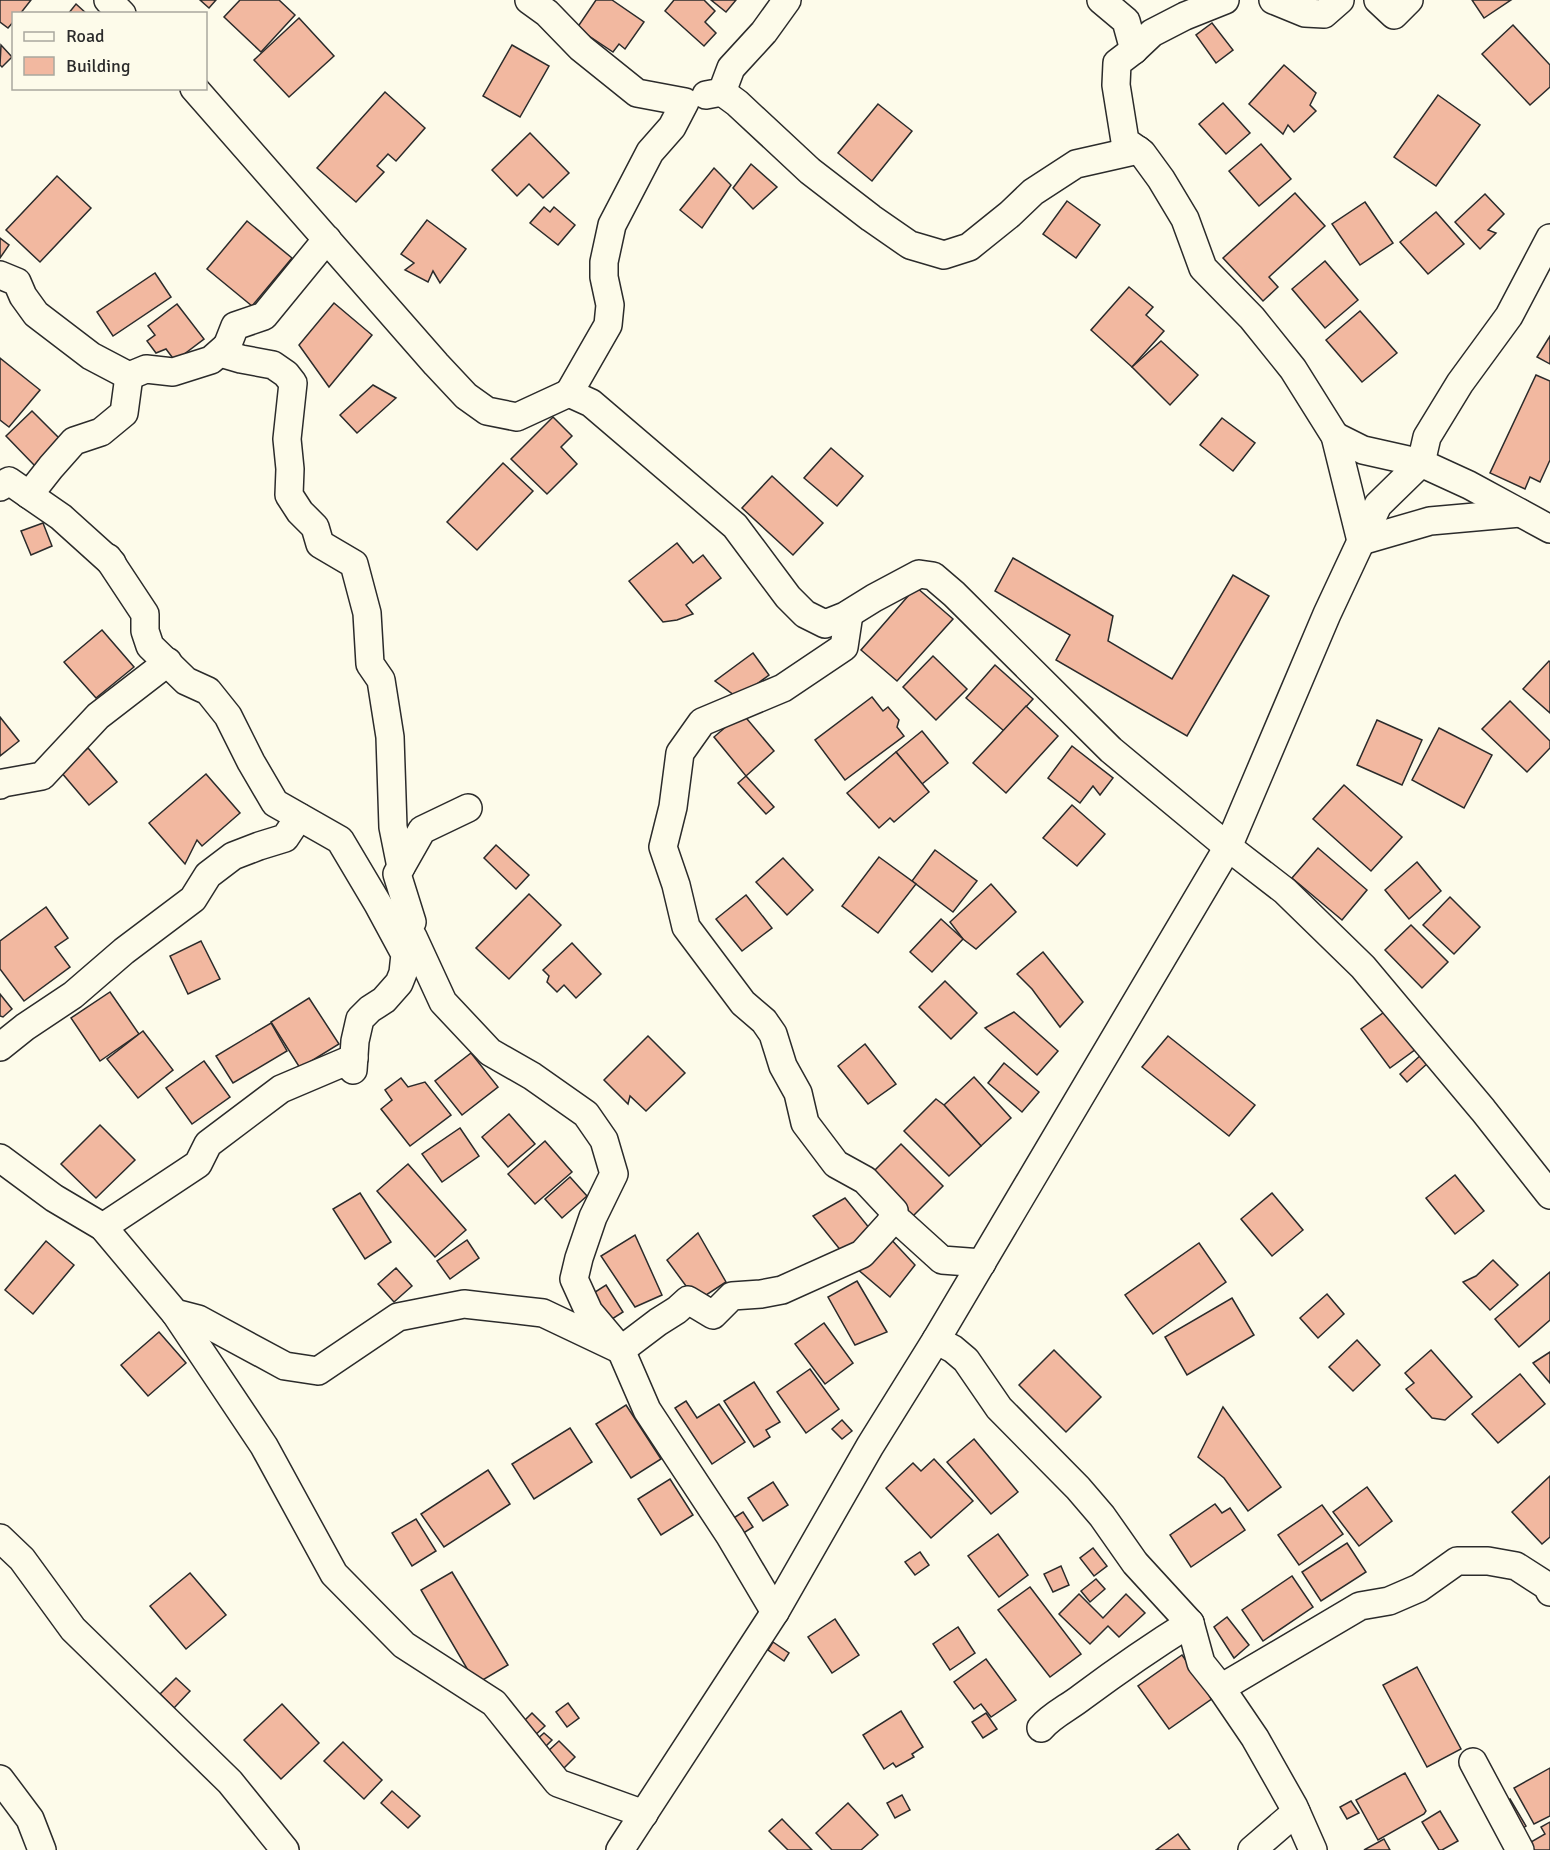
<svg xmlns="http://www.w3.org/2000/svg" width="1550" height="1850" font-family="Signika,sans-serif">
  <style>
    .building { fill: #f2b8a0; stroke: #2b2b2b; stroke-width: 1.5 }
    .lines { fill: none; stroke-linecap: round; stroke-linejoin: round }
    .minor-casing { stroke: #2b2b2b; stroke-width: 30 }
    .minor { stroke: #fdfbea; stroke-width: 27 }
  </style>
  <rect width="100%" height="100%" fill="#fdfbea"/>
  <g class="building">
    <polygon points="0,0 31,0 20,14 14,14 14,21 8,28 0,22"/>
    <polygon points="200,0 216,0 209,8"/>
    <polygon points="240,0 279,0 295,15 261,52 224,17"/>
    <polygon points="596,0 612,0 644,22 625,49 619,44 613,52 577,28"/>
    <polygon points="674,0 704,0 715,11 705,22 716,33 704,46 665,11"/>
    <polygon points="711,0 736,0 726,12"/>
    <polygon points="1472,0 1511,0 1484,18"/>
    <polygon points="76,4 87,14 68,14"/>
    <polygon points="299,18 334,56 289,97 254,60"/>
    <polygon points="1212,23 1233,50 1216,63 1196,35"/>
    <polygon points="1513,25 1550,65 1550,87 1530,105 1482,54"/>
    <polygon points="1,45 12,57 2,67 0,65"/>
    <polygon points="512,45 549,66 520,117 483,96"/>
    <polygon points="1284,65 1316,93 1310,105 1316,111 1294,132 1288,125 1283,134 1249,104"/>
    <polygon points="385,92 425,128 396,161 388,154 377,166 384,172 356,202 317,168"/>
    <polygon points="1438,95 1480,125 1436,186 1394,157"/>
    <polygon points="1223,103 1250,133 1226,154 1199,124"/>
    <polygon points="878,104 912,131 872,181 838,153"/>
    <polygon points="530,133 569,173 543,198 529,184 517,196 492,170"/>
    <polygon points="1261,144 1291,179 1259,206 1229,171"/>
    <polygon points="751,164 777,187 753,209 733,188"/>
    <polygon points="714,168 731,185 702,228 680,210"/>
    <polygon points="57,176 91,208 40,262 6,230"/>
    <polygon points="1295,193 1325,226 1269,277 1278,287 1263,301 1223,258"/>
    <polygon points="1485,194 1504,214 1488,230 1496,233 1480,249 1455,222"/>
    <polygon points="1067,201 1100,225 1076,258 1043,234"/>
    <polygon points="1365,202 1393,243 1360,265 1332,224"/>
    <polygon points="544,207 550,212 554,207 575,225 558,245 530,223"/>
    <polygon points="1436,212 1464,244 1428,274 1400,242"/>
    <polygon points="427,220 466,249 440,283 433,271 428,282 405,270 414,263 401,254"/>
    <polygon points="247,221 292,258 252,306 207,269"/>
    <polygon points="0,238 9,245 0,258"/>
    <polygon points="1325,261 1358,300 1325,328 1292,289"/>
    <polygon points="155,273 171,297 113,336 97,312"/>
    <polygon points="1129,287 1153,307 1146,315 1164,331 1132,367 1091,330"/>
    <polygon points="334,303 372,335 329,387 299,345"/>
    <polygon points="177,304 204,339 175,361 166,349 156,353 147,341 155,335 148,326"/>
    <polygon points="1360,311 1397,353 1362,382 1326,340"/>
    <polygon points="1550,336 1550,364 1537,357"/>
    <polygon points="1161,341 1198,375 1170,405 1132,367"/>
    <polygon points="0,358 40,390 9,427 0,420"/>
    <polygon points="1536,375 1550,381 1550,460 1540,482 1530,477 1525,489 1490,473"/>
    <polygon points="373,385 396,398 357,433 340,415"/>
    <polygon points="32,411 62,441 35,466 6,436"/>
    <polygon points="553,417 572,436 561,447 577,464 547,494 511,459"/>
    <polygon points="1222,418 1255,443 1233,471 1200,445"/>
    <polygon points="831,448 863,476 837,506 804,478"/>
    <polygon points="503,463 533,491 477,550 447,522"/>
    <polygon points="772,476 823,523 793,555 742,508"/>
    <polygon points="43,523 52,546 31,555 21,531"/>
    <polygon points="677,543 693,563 703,555 721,578 686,605 693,614 677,620 663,622 629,581"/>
    <polygon points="1013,558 1113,616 1108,641 1172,679 1233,575 1269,596 1187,736 1056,660 1070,635 995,591"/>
    <polygon points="916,587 953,619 897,681 861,650"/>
    <polygon points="102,630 134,667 96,698 64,662"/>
    <polygon points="753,653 769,675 738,698 715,681"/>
    <polygon points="933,656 967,689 936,720 903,687"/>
    <polygon points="1549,661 1550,662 1550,713 1523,689"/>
    <polygon points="995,665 1033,699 1004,731 966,698"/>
    <polygon points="872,697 883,711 888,707 899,720 897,727 904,736 845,780 815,740"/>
    <polygon points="1510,701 1550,741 1550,748 1527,772 1482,729"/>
    <polygon points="1026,706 1058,736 1006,793 973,763"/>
    <polygon points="742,713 774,751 746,776 714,737"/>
    <polygon points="0,717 19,741 0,756"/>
    <polygon points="1377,720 1422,740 1402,785 1357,765"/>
    <polygon points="1439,728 1492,755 1464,808 1412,780"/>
    <polygon points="922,731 948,763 922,784 896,752"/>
    <polygon points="1072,746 1113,778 1100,795 1093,786 1080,803 1048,778"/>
    <polygon points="88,748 117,782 89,805 61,772"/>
    <polygon points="896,752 929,792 894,822 890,818 879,828 847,793"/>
    <polygon points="206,774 240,813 202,846 197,840 185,864 149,823"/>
    <polygon points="746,776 774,807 766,814 738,783"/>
    <polygon points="1344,785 1402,837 1371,871 1313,819"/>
    <polygon points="1072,805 1105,834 1077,866 1043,838"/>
    <polygon points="496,845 529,875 516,889 484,858"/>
    <polygon points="1318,848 1367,890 1342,920 1292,878"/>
    <polygon points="935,850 977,881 953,912 912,881"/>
    <polygon points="879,857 916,884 878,933 842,906"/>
    <polygon points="783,858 813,890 787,915 756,882"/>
    <polygon points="1417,862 1441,891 1409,919 1385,890"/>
    <polygon points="991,884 1016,912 976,949 963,939 950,922"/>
    <polygon points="529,894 561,925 509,979 476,948"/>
    <polygon points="746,895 772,928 742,951 716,919"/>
    <polygon points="1450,897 1480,927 1454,954 1423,925"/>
    <polygon points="46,907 68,938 55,947 70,967 24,1001 0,969 0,941"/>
    <polygon points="941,919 963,939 932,972 910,952"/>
    <polygon points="1411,925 1448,962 1422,988 1385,950"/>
    <polygon points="201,941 220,979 188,994 170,956"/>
    <polygon points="572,943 601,974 576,998 564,985 557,992 547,982 549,976 543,970"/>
    <polygon points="1043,952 1083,1002 1060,1027 1032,989 1017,974"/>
    <polygon points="945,981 977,1013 951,1039 919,1007"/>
    <polygon points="110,992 139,1034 100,1061 71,1018"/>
    <polygon points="0,994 12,1009 3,1017 0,1016"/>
    <polygon points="309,998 339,1044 300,1068 271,1022"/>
    <polygon points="1387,1010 1416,1049 1390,1068 1361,1029"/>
    <polygon points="1014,1012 1058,1051 1037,1075 985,1028"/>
    <polygon points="271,1023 287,1051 233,1083 216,1056"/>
    <polygon points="143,1031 173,1070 138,1098 107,1059"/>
    <polygon points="648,1036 685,1073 646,1111 630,1096 628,1104 604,1080"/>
    <polygon points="1168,1036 1255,1105 1229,1136 1142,1067"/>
    <polygon points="865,1044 896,1084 868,1104 838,1066"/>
    <polygon points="471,1053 498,1087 462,1115 435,1081"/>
    <polygon points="1422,1054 1429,1062 1407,1082 1400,1074"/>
    <polygon points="204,1061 230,1097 192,1124 166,1088"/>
    <polygon points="1004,1063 1039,1092 1022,1112 988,1083"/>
    <polygon points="974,1077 1011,1118 981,1146 944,1105"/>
    <polygon points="401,1078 408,1087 425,1082 451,1115 410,1146 381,1109 392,1100 385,1090"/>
    <polygon points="936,1099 944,1105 981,1146 949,1176 904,1131"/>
    <polygon points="509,1114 535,1144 508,1167 482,1137"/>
    <polygon points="100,1125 135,1160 96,1198 61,1164"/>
    <polygon points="460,1128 479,1156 442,1182 422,1154"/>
    <polygon points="545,1141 572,1172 535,1204 508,1174"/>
    <polygon points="901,1144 943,1186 912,1217 870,1175"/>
    <polygon points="408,1164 466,1230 435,1257 377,1191"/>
    <polygon points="1455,1175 1484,1211 1455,1234 1426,1198"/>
    <polygon points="570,1177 587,1196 562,1218 545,1199"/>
    <polygon points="360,1193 391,1242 365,1259 333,1209"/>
    <polygon points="1272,1193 1303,1230 1272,1256 1241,1219"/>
    <polygon points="845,1198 875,1235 846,1257 813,1216"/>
    <polygon points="698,1233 726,1282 697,1301 667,1260"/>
    <polygon points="635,1235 662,1295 635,1307 601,1256"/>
    <polygon points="887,1235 915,1265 890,1297 856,1268"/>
    <polygon points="467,1240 479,1258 450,1279 437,1261"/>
    <polygon points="46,1241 74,1265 33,1314 5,1290"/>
    <polygon points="1199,1243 1226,1282 1153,1334 1125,1295"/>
    <polygon points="1493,1260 1518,1285 1490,1310 1463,1282 1476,1276"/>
    <polygon points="396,1268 412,1286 394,1302 378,1284"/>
    <polygon points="1550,1272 1550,1320 1519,1347 1495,1319"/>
    <polygon points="857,1281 887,1332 855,1345 828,1297"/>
    <polygon points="606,1285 623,1312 609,1321 592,1294"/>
    <polygon points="1327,1294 1344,1314 1318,1338 1300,1318"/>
    <polygon points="1232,1298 1254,1335 1187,1375 1165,1337"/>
    <polygon points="824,1323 853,1363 825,1384 795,1344"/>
    <polygon points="159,1332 186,1363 148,1396 121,1365"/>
    <polygon points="1357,1340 1380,1365 1353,1391 1329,1367"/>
    <polygon points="1054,1350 1101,1397 1066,1432 1019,1385"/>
    <polygon points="1431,1350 1472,1397 1445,1420 1432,1418 1406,1389 1414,1383 1405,1373"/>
    <polygon points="1550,1352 1550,1383 1533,1363"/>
    <polygon points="810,1369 839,1409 806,1433 777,1392"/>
    <polygon points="1520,1374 1545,1404 1498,1443 1472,1414"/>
    <polygon points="754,1382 780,1422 766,1430 770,1437 754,1447 724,1401"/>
    <polygon points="686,1401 697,1418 719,1404 745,1442 712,1464 675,1408"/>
    <polygon points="626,1405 661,1459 631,1478 596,1424"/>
    <polygon points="1223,1407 1281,1487 1248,1511 1224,1478 1198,1457"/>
    <polygon points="842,1420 852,1431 842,1439 832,1429"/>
    <polygon points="570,1428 592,1462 534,1499 512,1464"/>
    <polygon points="974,1439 1018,1492 991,1514 947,1462"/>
    <polygon points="934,1459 973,1501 931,1538 886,1488 913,1463 921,1471"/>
    <polygon points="488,1470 510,1504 444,1547 421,1514"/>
    <polygon points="1550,1476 1550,1537 1542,1544 1512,1512"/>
    <polygon points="670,1479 693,1515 661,1535 638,1499"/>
    <polygon points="773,1482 788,1505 763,1521 748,1498"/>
    <polygon points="1367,1487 1392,1521 1359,1546 1333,1512"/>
    <polygon points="1215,1504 1222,1513 1230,1508 1245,1530 1191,1567 1170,1535"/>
    <polygon points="1322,1505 1343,1534 1299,1565 1278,1535"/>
    <polygon points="743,1512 753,1527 742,1534 732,1519"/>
    <polygon points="416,1519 436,1551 412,1566 392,1533"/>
    <polygon points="998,1534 1028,1575 999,1597 968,1556"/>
    <polygon points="1347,1543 1366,1572 1321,1601 1302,1572"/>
    <polygon points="1093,1548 1107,1566 1094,1576 1080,1558"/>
    <polygon points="920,1552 929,1565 915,1575 905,1562"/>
    <polygon points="1061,1566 1069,1585 1053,1592 1044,1574"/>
    <polygon points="452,1572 508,1665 476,1684 421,1590"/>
    <polygon points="190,1573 226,1615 186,1649 150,1606"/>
    <polygon points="1292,1576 1313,1607 1263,1641 1242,1610"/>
    <polygon points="1096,1579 1105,1589 1090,1602 1081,1591"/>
    <polygon points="1030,1587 1081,1654 1050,1677 998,1610"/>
    <polygon points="1079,1594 1103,1618 1126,1594 1145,1613 1119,1637 1108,1626 1090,1644 1059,1614"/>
    <polygon points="1227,1617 1249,1645 1234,1658 1214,1627"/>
    <polygon points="835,1619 859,1655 832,1673 808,1637"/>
    <polygon points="958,1627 975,1653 950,1670 933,1644"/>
    <polygon points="773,1642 789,1653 784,1661 768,1650"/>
    <polygon points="1182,1655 1213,1698 1169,1729 1138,1686"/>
    <polygon points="986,1659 1016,1700 991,1717 981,1704 974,1709 954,1682"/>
    <polygon points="1417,1667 1461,1749 1427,1767 1383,1685"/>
    <polygon points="176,1678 190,1691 174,1708 160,1694"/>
    <polygon points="568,1703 579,1718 567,1727 556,1712"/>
    <polygon points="282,1704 319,1743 281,1779 244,1740"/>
    <polygon points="901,1711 923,1747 912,1754 914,1757 896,1767 893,1763 884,1769 863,1735"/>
    <polygon points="532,1713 545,1726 532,1738 519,1726"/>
    <polygon points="986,1713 997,1729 983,1738 972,1722"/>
    <polygon points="544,1733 552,1740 543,1749 535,1741"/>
    <polygon points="559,1741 575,1757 563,1769 546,1753"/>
    <polygon points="343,1742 382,1780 364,1799 324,1761"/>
    <polygon points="1550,1768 1550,1816 1534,1824 1514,1788"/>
    <polygon points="1405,1773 1426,1811 1424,1814 1378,1840 1356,1800"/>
    <polygon points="392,1791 420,1816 408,1828 381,1803"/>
    <polygon points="902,1795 910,1810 895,1818 887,1803"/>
    <polygon points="1510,1799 1526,1826 1517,1832 1501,1804"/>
    <polygon points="1351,1801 1359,1813 1347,1819 1340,1807"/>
    <polygon points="848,1803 878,1835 861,1850 832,1850 816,1833"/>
    <polygon points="1440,1811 1458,1841 1442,1850 1439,1850 1422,1822"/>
    <polygon points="782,1819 812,1850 788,1850 769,1831"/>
    <polygon points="1550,1822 1550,1850 1526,1850 1524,1846 1545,1834 1541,1827"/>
    <polygon points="1178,1834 1190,1850 1156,1850"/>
    <polygon points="1384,1839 1390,1850 1364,1850"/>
  </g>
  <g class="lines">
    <defs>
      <g id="minor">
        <polyline points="108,0 122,14"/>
        <polyline points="529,0 547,13 581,48 637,93 685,102 672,127 650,152 612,225 604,262 604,277 610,305 608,325 569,393"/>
        <polyline points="1101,0 1126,21 1134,50"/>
        <polyline points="1225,0 1185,16 1152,33 1134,50 1117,63 1116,85 1125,141 1142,153 1161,179 1185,219 1203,268 1252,318 1293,369 1335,436 1361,541 1430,521 1520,513"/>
        <polyline points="1273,0 1305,13 1324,14 1340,0"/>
        <polyline points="1378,0 1394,15 1409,0"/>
        <polyline points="194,88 436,364 466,396 487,411 517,417 569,393 591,403 735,526 788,597 805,614 825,624 845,616 874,598 919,574 933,576 954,594 1111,750 1228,847 1285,891 1363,967 1483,1110 1550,1195"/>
        <polyline points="722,92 737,103 810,171 871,218 910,245 944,255 969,247 1010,214 1033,192 1076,164 1138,150"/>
        <polyline points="706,95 722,92 731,68 764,32 787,0"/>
        <polyline points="327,239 264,316 235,326 224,354 241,359 273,365 286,374 293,383 287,439 290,469 289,495 300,512 315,527 320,544 354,564 367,613 370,664 381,680 390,737 393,827 401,867"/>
        <polyline points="0,275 17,282 23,296 36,314 91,356 129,376 146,369 173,372 211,360 228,345"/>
        <polyline points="1335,436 1363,450 1421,463 1469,485 1550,529"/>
        <polyline points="0,487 9,481 61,517 112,563"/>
        <polyline points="29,495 51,467 74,441 101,432 124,413 129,376"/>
        <polyline points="108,558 145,614 145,631 150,646 186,681 208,691 228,716 251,762 275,803 340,840 378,904 405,954 403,973 399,983 384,1000 370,1009 360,1019 355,1041 353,1070"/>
        <polyline points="849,614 844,647 783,688 702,722 680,753 673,807 663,847 676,885 686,927 743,1003 764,1021 773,1034 783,1066 798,1093 805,1123 836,1164 865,1180 894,1211 891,1222"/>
        <polyline points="0,785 3,783 42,776 98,716 168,662"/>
        <polyline points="382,910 413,937 443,1002 490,1052 532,1076 586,1114 604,1140 614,1174 593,1217 579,1258 574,1279 589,1312 621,1350 647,1410 730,1536 775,1612"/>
        <polyline points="401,926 412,922 397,874 422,830 468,808"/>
        <polyline points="0,1047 25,1027 73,995 124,951 193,899 208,875 233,856 259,846 285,838 299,817"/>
        <polyline points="0,1158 54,1198 103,1227 175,1313 198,1319 285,1366 318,1371 398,1317 464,1304 543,1313 621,1350 658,1322 677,1310 688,1300 713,1315 732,1296 761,1294 782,1290 862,1254 891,1222 900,1222 942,1260 982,1263"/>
        <polyline points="103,1227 198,1164 208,1144 281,1089 354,1058"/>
        <polyline points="175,1313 264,1446 334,1574 404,1645 494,1703 558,1783 644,1814"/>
        <polyline points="936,1340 953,1349 966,1360 999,1408 1078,1488 1102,1516 1135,1563 1190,1623 1201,1663 1221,1688 1255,1738 1294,1807 1313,1850"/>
        <polyline points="0,1538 22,1559 73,1629 230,1782 285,1850"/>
        <polyline points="1221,1688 1360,1606 1389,1601 1419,1588 1457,1561 1488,1561 1516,1566 1547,1586 1550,1592"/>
        <path d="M1041,1728C1052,1715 1068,1708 1082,1697C1117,1671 1153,1646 1190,1623"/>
        <polyline points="1473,1762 1520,1850"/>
        <polyline points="0,1779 30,1819 42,1850"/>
        <polyline points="620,1850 775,1612 870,1446 936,1340 1228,847 1327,614 1378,505 1421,463 1427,437 1460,383 1509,316 1550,238"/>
        <polyline points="1252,1850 1296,1812"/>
      </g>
    </defs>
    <use href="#minor" class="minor-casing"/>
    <use href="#minor" class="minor"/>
  </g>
  <rect x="12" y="12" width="195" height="78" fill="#fdfbea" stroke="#a9a89e" stroke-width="1.5"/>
  <rect x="24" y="32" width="30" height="9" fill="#fdfbea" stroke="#a9a89e" stroke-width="1.5"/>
  <text x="66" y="42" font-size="18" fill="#2b2b2b">Road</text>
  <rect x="24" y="57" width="30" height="18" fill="#f2b8a0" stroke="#a9a89e" stroke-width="1.5"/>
  <text x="66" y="72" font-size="18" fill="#2b2b2b">Building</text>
</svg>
